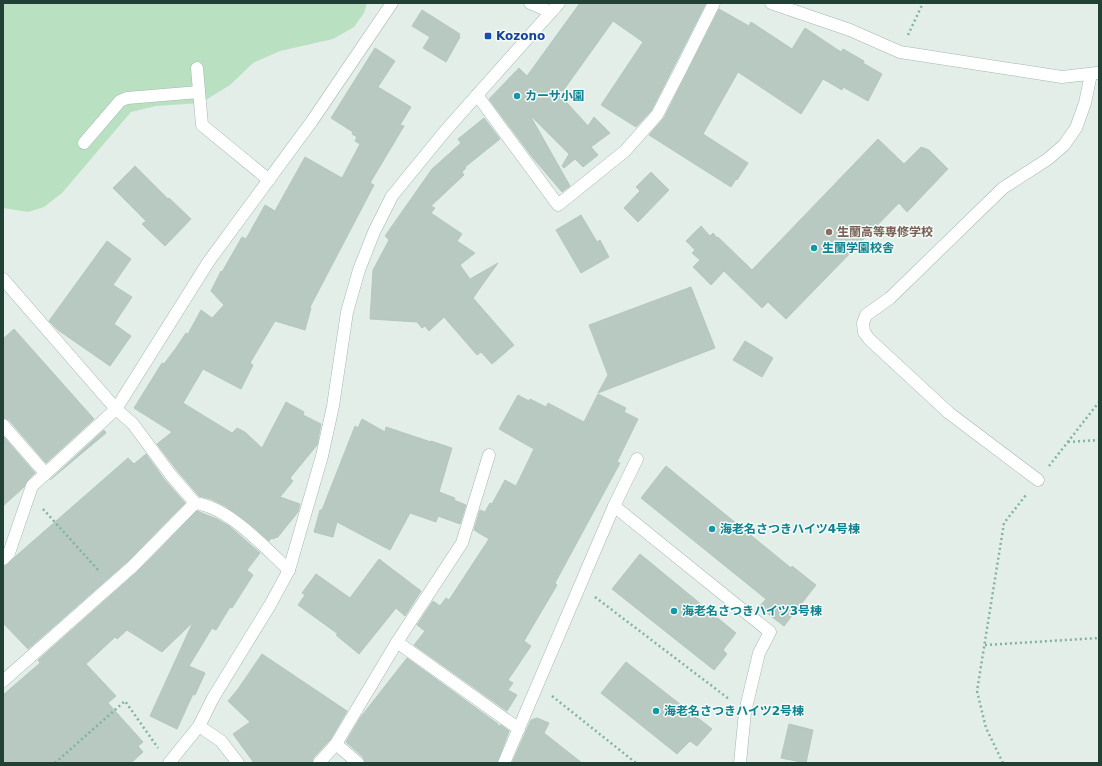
<svg xmlns="http://www.w3.org/2000/svg" width="1102" height="766" font-family="'DejaVu Sans','Noto Sans JP',sans-serif">
  <style>
    .green { fill: #bae0c2 }
    .building { fill: #b7c9c1; stroke: #b4c8be }
    .lines { fill: none; stroke-linecap: round; stroke-linejoin: round }
    .lane-casing { stroke: #a5b7af; stroke-width: 13 }
    .street-casing { stroke: #a5b7af; stroke-width: 13 }
    .secondary-casing { stroke: #a0baaf; stroke-width: 13 }
    .path { stroke: #80b4a0; stroke-width: 2.5; stroke-dasharray: 2 3; stroke-linecap: butt }
    .lane { stroke: #fff; stroke-width: 12 }
    .street { stroke: #fff; stroke-width: 12 }
    .secondary { stroke: #fff; stroke-width: 12 }
    .transit-dot { fill: #1a4fb4; stroke: #f4faf6; stroke-width: 1.5 }
    .culture-dot { fill: #0f9aa8; stroke: #f4faf6; stroke-width: 1.5 }
    .education-dot { fill: #8d6e63; stroke: #f4faf6; stroke-width: 1.5 }
    .labels { text-anchor: middle; dominant-baseline: central; stroke-width: 3; stroke-linejoin: round; paint-order: stroke }
    .transit-label { font-size: 12px; font-weight: bold; fill: #164399; stroke: #f4faf6; text-anchor: start }
    .culture-label { font-size: 12px; font-weight: bold; fill: #0d838f; stroke: #f4faf6; text-anchor: start }
    .education-label { font-size: 12px; font-weight: bold; fill: #785e54; stroke: #f4faf6; text-anchor: start }
  </style>
  <rect width="100%" height="100%" fill="#e3eee8"/>
  <polygon class="green" points="3,3 367,3 364,13 354,27 333,39 280,51 253,63 230,85 201,103 156,106 131,112 62,193 44,207 28,212 3,208"/>
  <g class="building">
    <polygon points="580,3 706,3 651,111 636,127 601,105 643,42 613,21 560,95 588,126 594,117 610,133 591,147 598,155 583,167 575,159 564,168 562,166 569,154 531,116 531,117 570,186 562,192 533,158 489,99 519,68 527,76"/>
    <polygon points="719,9 749,26 751,22 792,49 805,28 841,52 843,49 864,61 863,63 882,74 868,101 843,87 842,90 823,79 801,114 738,72 703,134 748,163 737,180 736,179 731,187 649,135 664,118"/>
    <polygon points="422,10 460,34 459,36 460,37 446,62 423,48 430,37 412,26"/>
    <polygon points="375,48 395,61 378,87 411,107 400,125 404,126 370,183 374,185 310,307 311,308 305,330 275,321 250,363 253,365 241,389 203,369 183,403 232,433 237,428 245,432 262,448 286,402 304,412 303,415 321,424 317,445 290,478 293,481 280,497 300,504 298,512 277,538 276,537 274,539 272,538 269,541 250,524 225,506 211,499 199,496 176,469 157,444 172,432 134,408 162,363 164,364 176,348 186,333 188,334 201,310 212,318 224,305 211,291 221,271 222,272 242,237 246,239 265,205 275,211 305,157 342,178 360,144 355,141 357,137 352,134 353,132 331,118"/>
    <polygon points="484,118 500,139 465,167 466,168 462,172 464,175 431,206 435,208 431,213 462,234 457,241 475,253 460,265 470,279 498,263 473,298 514,345 492,364 481,352 477,355 444,317 429,331 425,326 422,328 417,322 370,319 373,270 389,240 385,236 432,169 461,143 458,139"/>
    <polygon points="878,139 904,164 921,147 929,150 948,169 907,212 899,203 786,319 768,302 762,308 724,271 711,285 693,267 700,260 692,253 695,250 686,241 701,226 710,236 713,233 717,238 718,237 752,270"/>
    <polygon points="135,166 168,199 169,198 191,219 165,246 142,224 146,221 113,188"/>
    <polygon points="651,172 669,190 638,222 624,208 640,191 636,187"/>
    <polygon points="581,215 597,242 600,240 609,257 581,273 556,230"/>
    <polygon points="107,241 131,259 113,285 132,297 114,324 131,336 110,366 58,330 49,321"/>
    <polygon points="691,287 715,348 598,393 608,375 589,325"/>
    <polygon points="14,329 94,419 46,463 9,420 3,418 3,339"/>
    <polygon points="745,341 773,358 762,377 733,360"/>
    <polygon points="598,394 626,408 624,412 638,419 617,462 620,463 555,583 557,585 524,641 531,646 508,680 513,683 508,690 517,695 507,711 414,645 425,631 417,625 433,601 440,606 446,598 449,600 489,539 474,530 480,510 485,512 490,503 492,504 505,480 516,486 534,449 499,429 518,395 529,401 530,399 546,407 548,403 584,422"/>
    <polygon points="362,419 385,432 386,427 431,442 431,441 452,448 439,492 455,498 454,500 466,505 460,524 438,516 436,522 410,513 390,550 337,522 333,537 314,532 320,510 322,510 355,426 358,428"/>
    <polygon points="104,430 106,433 50,480"/>
    <polygon points="3,436 35,473 27,481 24,487 3,506"/>
    <polygon points="146,454 164,479 185,503 128,561 28,649 3,623 3,567 8,564 16,556 128,458 134,464"/>
    <polygon points="666,466 791,568 792,566 816,585 784,626 759,607 766,599 641,498"/>
    <polygon points="197,511 217,519 229,526 260,553 247,570 253,575 232,608 230,607 216,630 212,628 189,666 205,673 195,695 193,694 177,729 150,716 193,622 162,652 127,630 117,639 115,637 86,664 116,696 108,703 143,742 138,746 143,752 131,763 3,763 3,695 40,663 38,660 138,571"/>
    <polygon points="640,554 736,633 723,650 727,654 714,670 612,589"/>
    <polygon points="379,559 421,591 405,616 396,608 359,654 336,635 338,634 298,605 305,595 302,593 316,574 350,598"/>
    <polygon points="262,654 347,711 330,740 313,758 312,763 254,763 233,734 250,722 228,701 238,689"/>
    <polygon points="407,658 498,724 497,726 501,725 509,731 497,763 365,763 363,757 346,742 360,718"/>
    <polygon points="626,662 712,729 697,746 690,741 677,754 601,693"/>
    <polygon points="537,718 549,723 544,733 582,763 512,763 531,720"/>
    <polygon points="789,724 813,730 806,763 781,758"/>
  </g>
  <g class="lines">
    <defs>
      <g id="lane">
        <polyline points="197,68 202,125 269,180"/>
        <polyline points="477,95 558,205 625,151 657,115 681,69 714,3"/>
        <polyline points="84,143 120,101 127,98 199,92"/>
        <polyline points="3,425 45,473"/>
        <polyline points="397,642 519,729"/>
        <polyline points="3,681 133,566 195,503"/>
        <polyline points="336,744 358,763"/>
        <polyline points="319,763 336,744 397,642 462,543 489,455"/>
      </g>
      <g id="street">
        <polyline points="530,3 551,12"/>
        <polyline points="771,3 850,30 900,52 1062,77 1097,73"/>
        <path d="M3,279L116,409L133,424L170,474L195,503C229,507 265,548 289,570"/>
        <polyline points="1038,480 949,413 869,339 864,332 863,323 866,315 890,298 1003,188 1048,159 1064,145 1076,128 1085,103 1091,74"/>
        <polyline points="614,506 637,459"/>
        <polyline points="3,559 9,553 32,486 116,409 209,261 312,121 392,3"/>
        <polyline points="199,726 221,741 238,763"/>
        <polyline points="504,763 614,506 770,632 759,653 745,712 740,763"/>
      </g>
      <polyline id="secondary" points="169,763 199,726 213,698 270,605 289,570 322,456 333,406 347,312 359,270 374,232 392,196 446,130 559,3"/>
    </defs>
    <use href="#lane" class="lane-casing"/>
    <use href="#street" class="street-casing"/>
    <use href="#secondary" class="secondary-casing"/>
    <g class="path">
      <polyline points="908,35 923,3"/>
      <polyline points="1068,442 1099,440"/>
      <polyline points="1049,466 1099,402"/>
      <polyline points="43,509 99,571"/>
      <polyline points="595,597 729,699"/>
      <polyline points="985,645 1099,638"/>
      <polyline points="552,696 636,763"/>
      <polyline points="55,763 125,701 158,748"/>
      <polyline points="1003,763 986,728 977,691 1004,523 1026,495"/>
    </g>
    <use href="#lane" class="lane"/>
    <use href="#street" class="street"/>
    <use href="#secondary" class="secondary"/>
  </g>
  <rect class="transit-dot" x="484" y="32" width="8" height="8" rx="2"/>
  <g class="culture-dot">
    <circle cx="517" cy="96" r="4"/>
    <circle cx="814" cy="248" r="4"/>
    <circle cx="712" cy="529" r="4"/>
    <circle cx="674" cy="611" r="4"/>
    <circle cx="656" cy="711" r="4"/>
  </g>
  <circle class="education-dot" cx="829" cy="232" r="4"/>
  <g class="labels">
    <g class="transit-label">
      <text x="496" y="36">Kozono</text>
    </g>
    <g class="culture-label">
      <text x="525" y="96">カーサ小園</text>
      <text x="822" y="248">生蘭学園校舎</text>
      <text x="720" y="529">海老名さつきハイツ4号棟</text>
      <text x="682" y="611">海老名さつきハイツ3号棟</text>
      <text x="664" y="711">海老名さつきハイツ2号棟</text>
    </g>
    <g class="education-label">
      <text x="837" y="232">生蘭高等専修学校</text>
    </g>
  </g>
  <rect width="1102" height="766" fill="none" stroke="#214136" stroke-width="8"/>
</svg>
